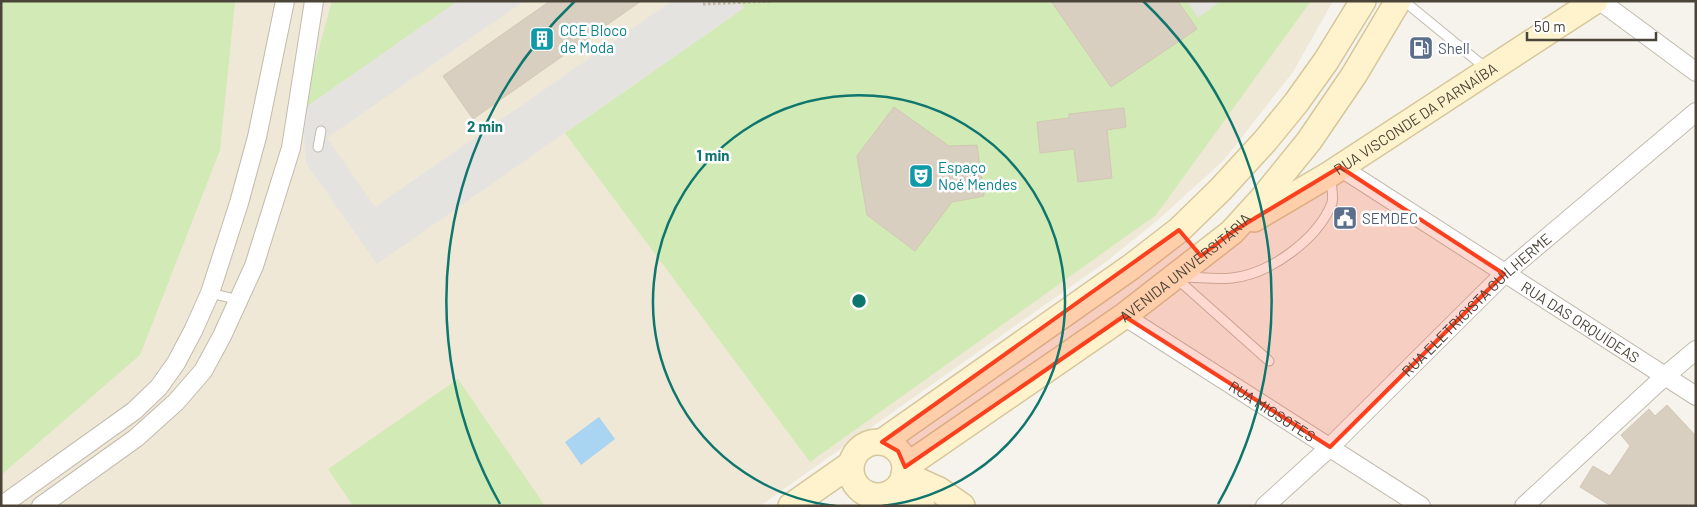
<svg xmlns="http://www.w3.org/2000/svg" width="1697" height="507" font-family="Barlow,sans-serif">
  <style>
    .education { fill: #efe8d6 }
    .green { fill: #d2eab5 }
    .parking { fill: #e5e3e0 }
    .water { fill: #a9d4f2 }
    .building { fill: #d8cfc1; stroke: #d3c7b4 }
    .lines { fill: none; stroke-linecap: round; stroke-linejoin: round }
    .service-casing { stroke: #c2bbae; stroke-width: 11 }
    .minor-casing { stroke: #c2bbae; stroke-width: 20 }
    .secondary-casing { stroke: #d6c79b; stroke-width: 28 }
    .path { stroke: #c4b79f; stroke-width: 3; stroke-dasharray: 2.5 2.5; stroke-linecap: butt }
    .service { stroke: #fff; stroke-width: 9 }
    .minor { stroke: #fff; stroke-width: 18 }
    .secondary { stroke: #fff3cd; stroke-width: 25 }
    .marked { fill: #fc3f1d; fill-opacity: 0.2; stroke: #fc3f1d; stroke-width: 4; stroke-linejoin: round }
    .ring { fill: none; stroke: #0f766e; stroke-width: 2.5 }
    .labels { text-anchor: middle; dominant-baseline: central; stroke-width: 5; stroke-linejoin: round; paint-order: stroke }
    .culture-label { font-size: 15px; fill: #0d838f; stroke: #fff; text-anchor: start }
    .service-label { font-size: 15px; fill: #4e5e75; stroke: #fff; text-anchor: start }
    .street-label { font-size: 15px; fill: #4b4439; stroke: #fff }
    .centre { fill: #0f766e; stroke: #fff; stroke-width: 2.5 }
    .ring-label { font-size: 15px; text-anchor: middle; font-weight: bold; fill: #0f766e; stroke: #fff; stroke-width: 5; stroke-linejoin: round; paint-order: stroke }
  </style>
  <rect width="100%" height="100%" fill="#f6f3ec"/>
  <polygon class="education" points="1,1 1333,1 1293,72 1224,160 1158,220 1107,261 760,506 1,506"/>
  <g class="green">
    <polygon points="1,1 235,1 220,150 140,355 1,475"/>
    <polygon points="332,1 458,1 302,110"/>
    <polygon points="739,1 1311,1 1156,215 810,462 565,133 744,8"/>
    <polygon points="458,379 545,506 353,506 328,469"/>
  </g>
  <g class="parking">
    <polygon points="458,1 524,1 327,138 375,207 672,1 739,1 744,8 377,264 306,163 302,110"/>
    <polygon points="1187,1 1221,1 1198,18"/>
  </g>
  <polygon class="water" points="599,417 615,439 581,465 565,442"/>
  <g class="building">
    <polygon points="550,1 641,1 473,119 443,76"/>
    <polygon points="1051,1 1178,1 1197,29 1111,87"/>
    <polygon points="894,107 949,146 977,145 984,196 952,202 915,251 867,215 857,156"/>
    <polygon points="1124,108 1126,127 1107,130 1112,178 1078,182 1074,149 1040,153 1037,122 1069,118 1069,114"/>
    <polygon points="1667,405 1696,436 1696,506 1611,506 1580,487 1593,466 1610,476 1630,446 1621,435 1649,409 1655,416"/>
  </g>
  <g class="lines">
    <defs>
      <g id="service">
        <polyline points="1404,1 1487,69"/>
        <polyline points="318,147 321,131"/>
        <path d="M1182,277C1199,277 1216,280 1232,278C1270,274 1318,239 1332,203C1334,196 1331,184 1330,176"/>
        <polyline points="1176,278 1269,361"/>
        <polyline points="210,293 239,300"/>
      </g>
      <g id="minor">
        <polyline points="1600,1 1696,72"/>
        <path id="s1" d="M1340,167L1696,396"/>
        <path id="s2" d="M1124,316L1421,506"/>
        <polyline points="1,506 134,411 159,387 176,363 193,331 210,293 239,203 257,137 285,1"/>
        <polyline points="41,506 136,438 176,402 203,371 222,336 254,266 291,148 314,1"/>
        <path id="s3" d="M1265,506L1330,447L1504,274L1696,112"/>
        <polyline points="1524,506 1665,376 1696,350"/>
      </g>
      <g id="secondary">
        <path id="s4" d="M1254,219L1330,174L1595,1"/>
        <circle cx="878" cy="469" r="27"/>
        <polyline points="882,442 1131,267 1179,230 1221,189 1265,141 1296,103 1326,61 1363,1"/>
        <path id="s5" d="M905,467L1124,316L1232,232L1262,199L1309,141L1354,75L1398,1"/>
        <polyline points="904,474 939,490 962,506"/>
        <polyline points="892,492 903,494 922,506"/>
        <polyline points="791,506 851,464"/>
      </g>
    </defs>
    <use href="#service" class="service-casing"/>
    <use href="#minor" class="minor-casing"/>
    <use href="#secondary" class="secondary-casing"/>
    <polyline class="path" points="703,4 773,1"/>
    <use href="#service" class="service"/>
    <use href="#minor" class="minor"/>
    <use href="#secondary" class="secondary"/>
  </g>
  <path class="marked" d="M1340,167L1504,274L1330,447L1124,316L905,467L898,451L882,442L1179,230L1201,256L1232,232Z"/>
  <g class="ring">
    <path d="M836 506A206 206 0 1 1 882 506"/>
    <path d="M500 504A413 413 0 0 1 575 1M1143 1A413 413 0 0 1 1218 504"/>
  </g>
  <defs>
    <symbol id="building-square" viewBox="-11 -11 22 22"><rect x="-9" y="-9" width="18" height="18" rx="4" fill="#0f9aa8" stroke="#fff"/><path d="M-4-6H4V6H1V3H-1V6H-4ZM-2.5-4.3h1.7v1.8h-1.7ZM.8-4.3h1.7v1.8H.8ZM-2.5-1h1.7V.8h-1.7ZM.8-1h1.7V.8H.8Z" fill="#fff"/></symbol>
    <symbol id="fuel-square" viewBox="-11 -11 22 22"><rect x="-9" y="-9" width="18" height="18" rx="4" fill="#5c6f8a" stroke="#fff"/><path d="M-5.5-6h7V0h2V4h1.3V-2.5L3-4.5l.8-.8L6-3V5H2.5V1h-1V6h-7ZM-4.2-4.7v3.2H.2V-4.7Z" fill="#fff"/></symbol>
    <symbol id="theatre-square" viewBox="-11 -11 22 22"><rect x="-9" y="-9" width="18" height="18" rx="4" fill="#0f9aa8" stroke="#fff"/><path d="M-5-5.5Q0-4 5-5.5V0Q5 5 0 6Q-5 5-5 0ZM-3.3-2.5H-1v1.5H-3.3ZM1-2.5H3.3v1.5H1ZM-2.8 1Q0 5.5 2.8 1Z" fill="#fff"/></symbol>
    <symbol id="civic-square" viewBox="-11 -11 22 22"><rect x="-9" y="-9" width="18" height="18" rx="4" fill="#5c6f8a" stroke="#fff"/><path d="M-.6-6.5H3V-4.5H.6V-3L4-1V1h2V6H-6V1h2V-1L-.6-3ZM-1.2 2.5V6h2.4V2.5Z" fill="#fff"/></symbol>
  </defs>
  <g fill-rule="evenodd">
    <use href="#building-square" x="528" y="25" width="28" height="28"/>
    <use href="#fuel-square" x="1407" y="34" width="28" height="28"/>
    <use href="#theatre-square" x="907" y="162" width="28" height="28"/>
    <use href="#civic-square" x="1331" y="204" width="28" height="28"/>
  </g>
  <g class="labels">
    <g class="culture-label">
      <text x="560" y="30">CCE Bloco<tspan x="560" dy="17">de Moda</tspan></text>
      <text x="938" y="167">Espaço<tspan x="938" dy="17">Noé Mendes</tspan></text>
    </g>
    <g class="service-label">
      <text x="1438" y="48">Shell</text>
      <text x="1362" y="218">SEMDEC</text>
    </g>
    <g class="street-label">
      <text stroke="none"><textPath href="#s4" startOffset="190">RUA VISCONDE DA PARNAÍBA</textPath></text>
      <text stroke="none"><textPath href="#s5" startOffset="344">AVENIDA UNIVERSITÁRIA</textPath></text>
      <text stroke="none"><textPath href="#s3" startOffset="292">RUA ELETRICISTA GUILHERME</textPath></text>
      <text stroke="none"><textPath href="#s1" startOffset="286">RUA DAS ORQUÍDEAS</textPath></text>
      <text stroke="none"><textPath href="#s2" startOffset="176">RUA MIOSOTES</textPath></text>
    </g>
  </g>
  <circle cx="859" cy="301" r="8" class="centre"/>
  <g class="ring-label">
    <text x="485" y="132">2 min</text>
    <text x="713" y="161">1 min</text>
  </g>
  <rect width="1697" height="507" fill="none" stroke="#4b4439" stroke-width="5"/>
  <path d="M1527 32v8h129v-8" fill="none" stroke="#4b4439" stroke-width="2.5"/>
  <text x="1534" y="32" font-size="15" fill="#4b4439" stroke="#ffffff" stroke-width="4" paint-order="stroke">50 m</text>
</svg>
